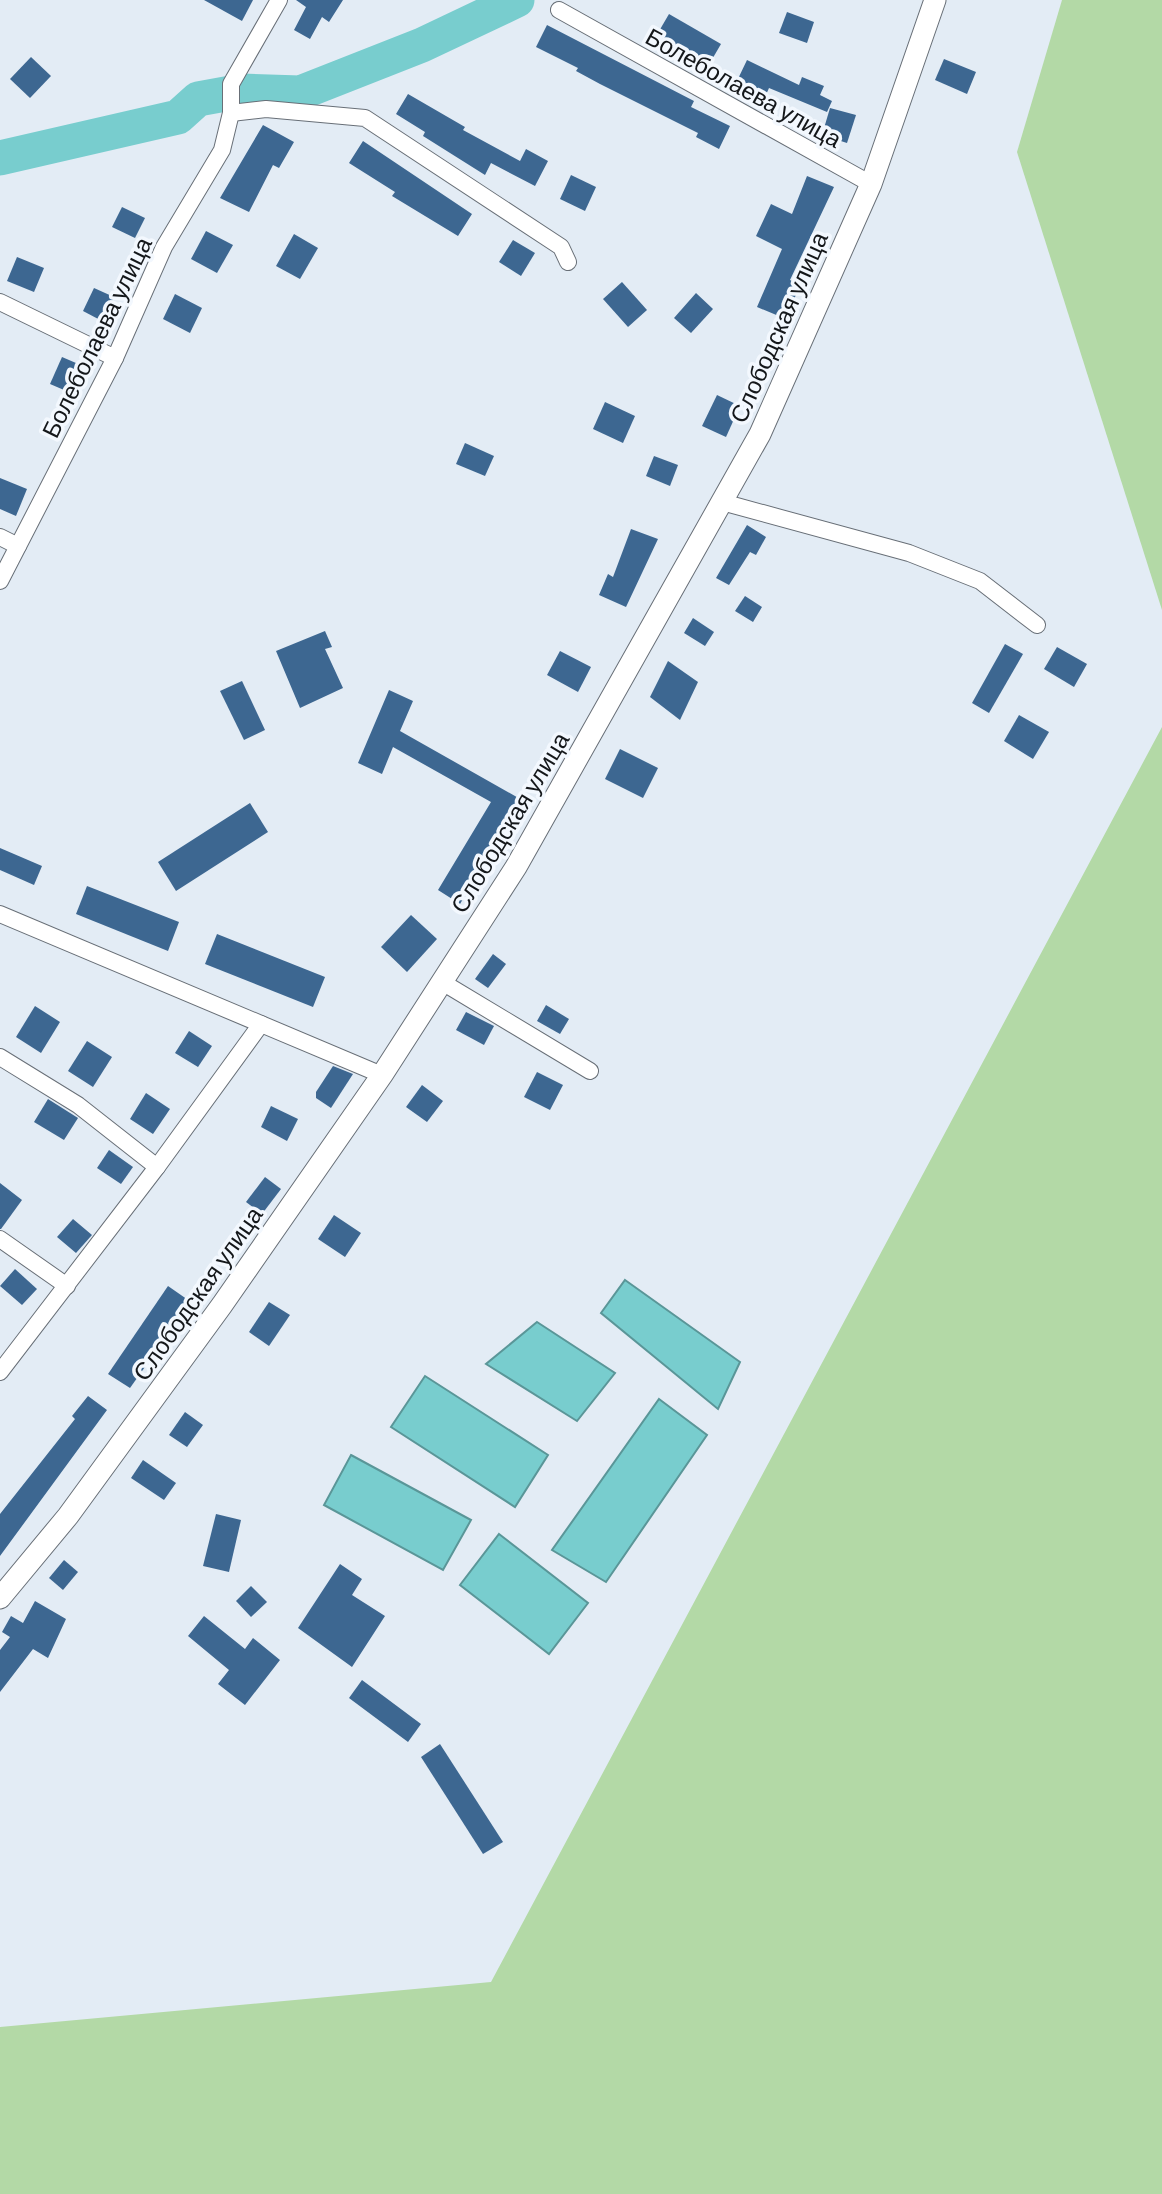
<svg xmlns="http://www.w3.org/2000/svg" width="1162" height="2194" font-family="Barlow,sans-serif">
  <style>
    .green { fill: #b3d9a6 }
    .water { fill: #78cdce; stroke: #5a9698; stroke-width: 2 }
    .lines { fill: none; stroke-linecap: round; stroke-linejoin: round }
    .river { stroke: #78cdce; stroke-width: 35 }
    .building { fill: #3d6791 }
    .minor-casing { stroke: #686f77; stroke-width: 18 }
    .tertiary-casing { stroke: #686f77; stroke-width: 23 }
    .minor { stroke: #fff; stroke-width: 16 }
    .tertiary { stroke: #fff; stroke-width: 21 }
    .labels { text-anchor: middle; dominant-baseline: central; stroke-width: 7; stroke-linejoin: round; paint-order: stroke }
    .street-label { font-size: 24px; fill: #14171a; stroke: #f3f8fe }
  </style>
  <rect width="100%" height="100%" fill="#e3ecf5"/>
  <g class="green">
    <polygon points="1062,0 1162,0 1162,610 1017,152"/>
    <polygon points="1162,727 1162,2194 0,2194 0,2027 491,1982"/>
  </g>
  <g class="water">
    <polygon points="625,1280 740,1362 718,1409 601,1313"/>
    <polygon points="537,1322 615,1373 577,1421 486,1364"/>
    <polygon points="425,1376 548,1455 515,1507 391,1427"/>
    <polygon points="659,1399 707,1435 606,1582 552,1550"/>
    <polygon points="351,1455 471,1520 443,1570 324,1505"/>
    <polygon points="499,1534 588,1603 549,1654 460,1585"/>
  </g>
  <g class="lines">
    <polyline class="river" points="0,158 178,117 198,99 242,91 300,93 422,45 517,0"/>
  </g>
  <g class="building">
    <polygon points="204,0 253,0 242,21"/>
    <polygon points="296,0 343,0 329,22 322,17 310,39 294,30 306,7"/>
    <polygon points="787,12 814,22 807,43 779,33"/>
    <polygon points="669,14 721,44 707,68 655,38"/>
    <polygon points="547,25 694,101 691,107 730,126 719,149 696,137 698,133 600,84 576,71 578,68 536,47"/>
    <polygon points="31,57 51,76 30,98 10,79"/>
    <polygon points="944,59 976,72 967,94 935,80"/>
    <polygon points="747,60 799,85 802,77 824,86 820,95 832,101 827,112 769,88 765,97 736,83"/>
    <polygon points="408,94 465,127 463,130 520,161 526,149 548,161 535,186 491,163 485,175 423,136 425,132 396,114"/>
    <polygon points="830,108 856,115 847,143 822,135"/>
    <polygon points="263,125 294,142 279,168 273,165 249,212 220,198"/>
    <polygon points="363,141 472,214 458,236 392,196 395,192 349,163"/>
    <polygon points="571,175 596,187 585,211 560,199"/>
    <polygon points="807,176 834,187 790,280 800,285 786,319 757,307 782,249 756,236 771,204 792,214"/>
    <polygon points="122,207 145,218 135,238 112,227"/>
    <polygon points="206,231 233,245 217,273 191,259"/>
    <polygon points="294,234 318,248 300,279 276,266"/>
    <polygon points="513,240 535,253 521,276 499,262"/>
    <polygon points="17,257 44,268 34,292 7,281"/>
    <polygon points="622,282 647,310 628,327 603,299"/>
    <polygon points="94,288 114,297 102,321 83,311"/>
    <polygon points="696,293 713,309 691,333 674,318"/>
    <polygon points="175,294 202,308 190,333 163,319"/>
    <polygon points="62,357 83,366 71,393 50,384"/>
    <polygon points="717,395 740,406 726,437 702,426"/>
    <polygon points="605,402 635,416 623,443 593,429"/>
    <polygon points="465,443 494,456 485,476 456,464"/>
    <polygon points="654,456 678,465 670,486 646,476"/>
    <polygon points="0,478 27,489 16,516 0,509"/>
    <polygon points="747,525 766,537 756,555 750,552 729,585 716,578"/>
    <polygon points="631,529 658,539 626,607 599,595 608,574 613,577"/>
    <polygon points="745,596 762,607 753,622 735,611"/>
    <polygon points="693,618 714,632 705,646 684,633"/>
    <polygon points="325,631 332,647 325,649 343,688 300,708 276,651"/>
    <polygon points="1005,644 1023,654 989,713 972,703"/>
    <polygon points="1057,647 1087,664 1074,687 1044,669"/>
    <polygon points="560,651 591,667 578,692 547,675"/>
    <polygon points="668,661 698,682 680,720 650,697"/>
    <polygon points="242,681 265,730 244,740 220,691"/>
    <polygon points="389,690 413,701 400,731 522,800 460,904 438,890 491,802 393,747 382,774 358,763"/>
    <polygon points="1019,715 1049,732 1033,759 1004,741"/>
    <polygon points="620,749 658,768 643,798 605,779"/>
    <polygon points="250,803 268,832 176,891 158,862"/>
    <polygon points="0,848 42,866 34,885 0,870"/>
    <polygon points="87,886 179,922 168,951 76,914"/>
    <polygon points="411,915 437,939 407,972 381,947"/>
    <polygon points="217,934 325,977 313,1007 205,964"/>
    <polygon points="493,954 506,964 488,988 475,979"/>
    <polygon points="546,1005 569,1019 560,1034 537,1021"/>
    <polygon points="35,1006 60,1022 41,1053 16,1037"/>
    <polygon points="466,1012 494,1026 484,1045 456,1030"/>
    <polygon points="189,1031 212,1046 198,1067 175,1053"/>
    <polygon points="87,1041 112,1057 93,1087 68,1071"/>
    <polygon points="333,1066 353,1074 331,1108 316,1098 316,1092"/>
    <polygon points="537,1072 563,1085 550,1110 524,1097"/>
    <polygon points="422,1085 443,1101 427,1122 406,1107"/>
    <polygon points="146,1093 170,1109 153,1134 130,1119"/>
    <polygon points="48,1099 78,1118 64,1140 34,1122"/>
    <polygon points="271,1106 298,1119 287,1141 261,1127"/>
    <polygon points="109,1150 133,1167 121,1184 97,1168"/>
    <polygon points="265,1177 281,1189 262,1214 246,1202"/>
    <polygon points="0,1183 22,1200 1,1229 0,1229"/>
    <polygon points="334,1215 361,1233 345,1257 318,1239"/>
    <polygon points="73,1219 92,1235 76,1253 57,1237"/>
    <polygon points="15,1269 37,1289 22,1305 0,1286"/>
    <polygon points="168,1286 191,1302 130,1388 108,1374"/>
    <polygon points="269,1302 290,1315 269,1346 249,1332"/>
    <polygon points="88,1396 107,1410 0,1556 0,1514 75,1419 72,1416"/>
    <polygon points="185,1412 203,1425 187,1447 169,1435"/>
    <polygon points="143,1460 176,1483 164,1500 131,1478"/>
    <polygon points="216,1514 241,1520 229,1572 203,1566"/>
    <polygon points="64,1560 78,1572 63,1590 49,1578"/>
    <polygon points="340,1564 362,1579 352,1595 385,1616 352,1667 298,1628"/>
    <polygon points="251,1586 267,1602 251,1617 236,1601"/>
    <polygon points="35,1601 66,1619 48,1658 33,1649 0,1692 0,1650 10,1637 2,1632 11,1616 23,1623"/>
    <polygon points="204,1616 245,1649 253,1638 280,1660 245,1705 218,1684 229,1670 188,1636"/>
    <polygon points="362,1680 421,1724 408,1742 349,1698"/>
    <polygon points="440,1744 503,1842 483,1854 421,1757"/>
  </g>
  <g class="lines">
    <defs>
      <g id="minor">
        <polyline points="559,10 871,184"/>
        <polyline points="231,113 266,109 365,118 561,247 568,262"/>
        <polyline points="0,302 115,358"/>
        <polyline points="722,502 909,553 980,581 1037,625"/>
        <polyline points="0,537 18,546"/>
        <polyline points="0,581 115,358 164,247 222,150 231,113 231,84 279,0"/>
        <polyline points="0,914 382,1075"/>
        <polyline points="442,982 590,1071"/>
        <polyline points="0,1057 78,1105 157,1167"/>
        <polyline points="0,1239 67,1286"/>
        <polyline points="0,1372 157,1167 261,1024"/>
      </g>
      <polyline id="tertiary" points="0,1598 68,1516 222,1305 382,1075 516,867 760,434 871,184 935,0"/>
    </defs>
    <use href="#minor" class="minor-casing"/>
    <use href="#tertiary" class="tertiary-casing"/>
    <use href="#minor" class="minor"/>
    <use href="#tertiary" class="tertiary"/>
  </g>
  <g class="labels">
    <g class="street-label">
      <text transform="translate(744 87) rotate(29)">Болеболаева улица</text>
      <text transform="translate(778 327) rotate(-66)">Слободская улица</text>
      <text transform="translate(96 337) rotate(-64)">Болеболаева улица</text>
      <text transform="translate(509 822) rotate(-59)">Слободская улица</text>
      <text transform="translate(197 1293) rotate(-55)">Слободская улица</text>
    </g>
  </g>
</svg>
